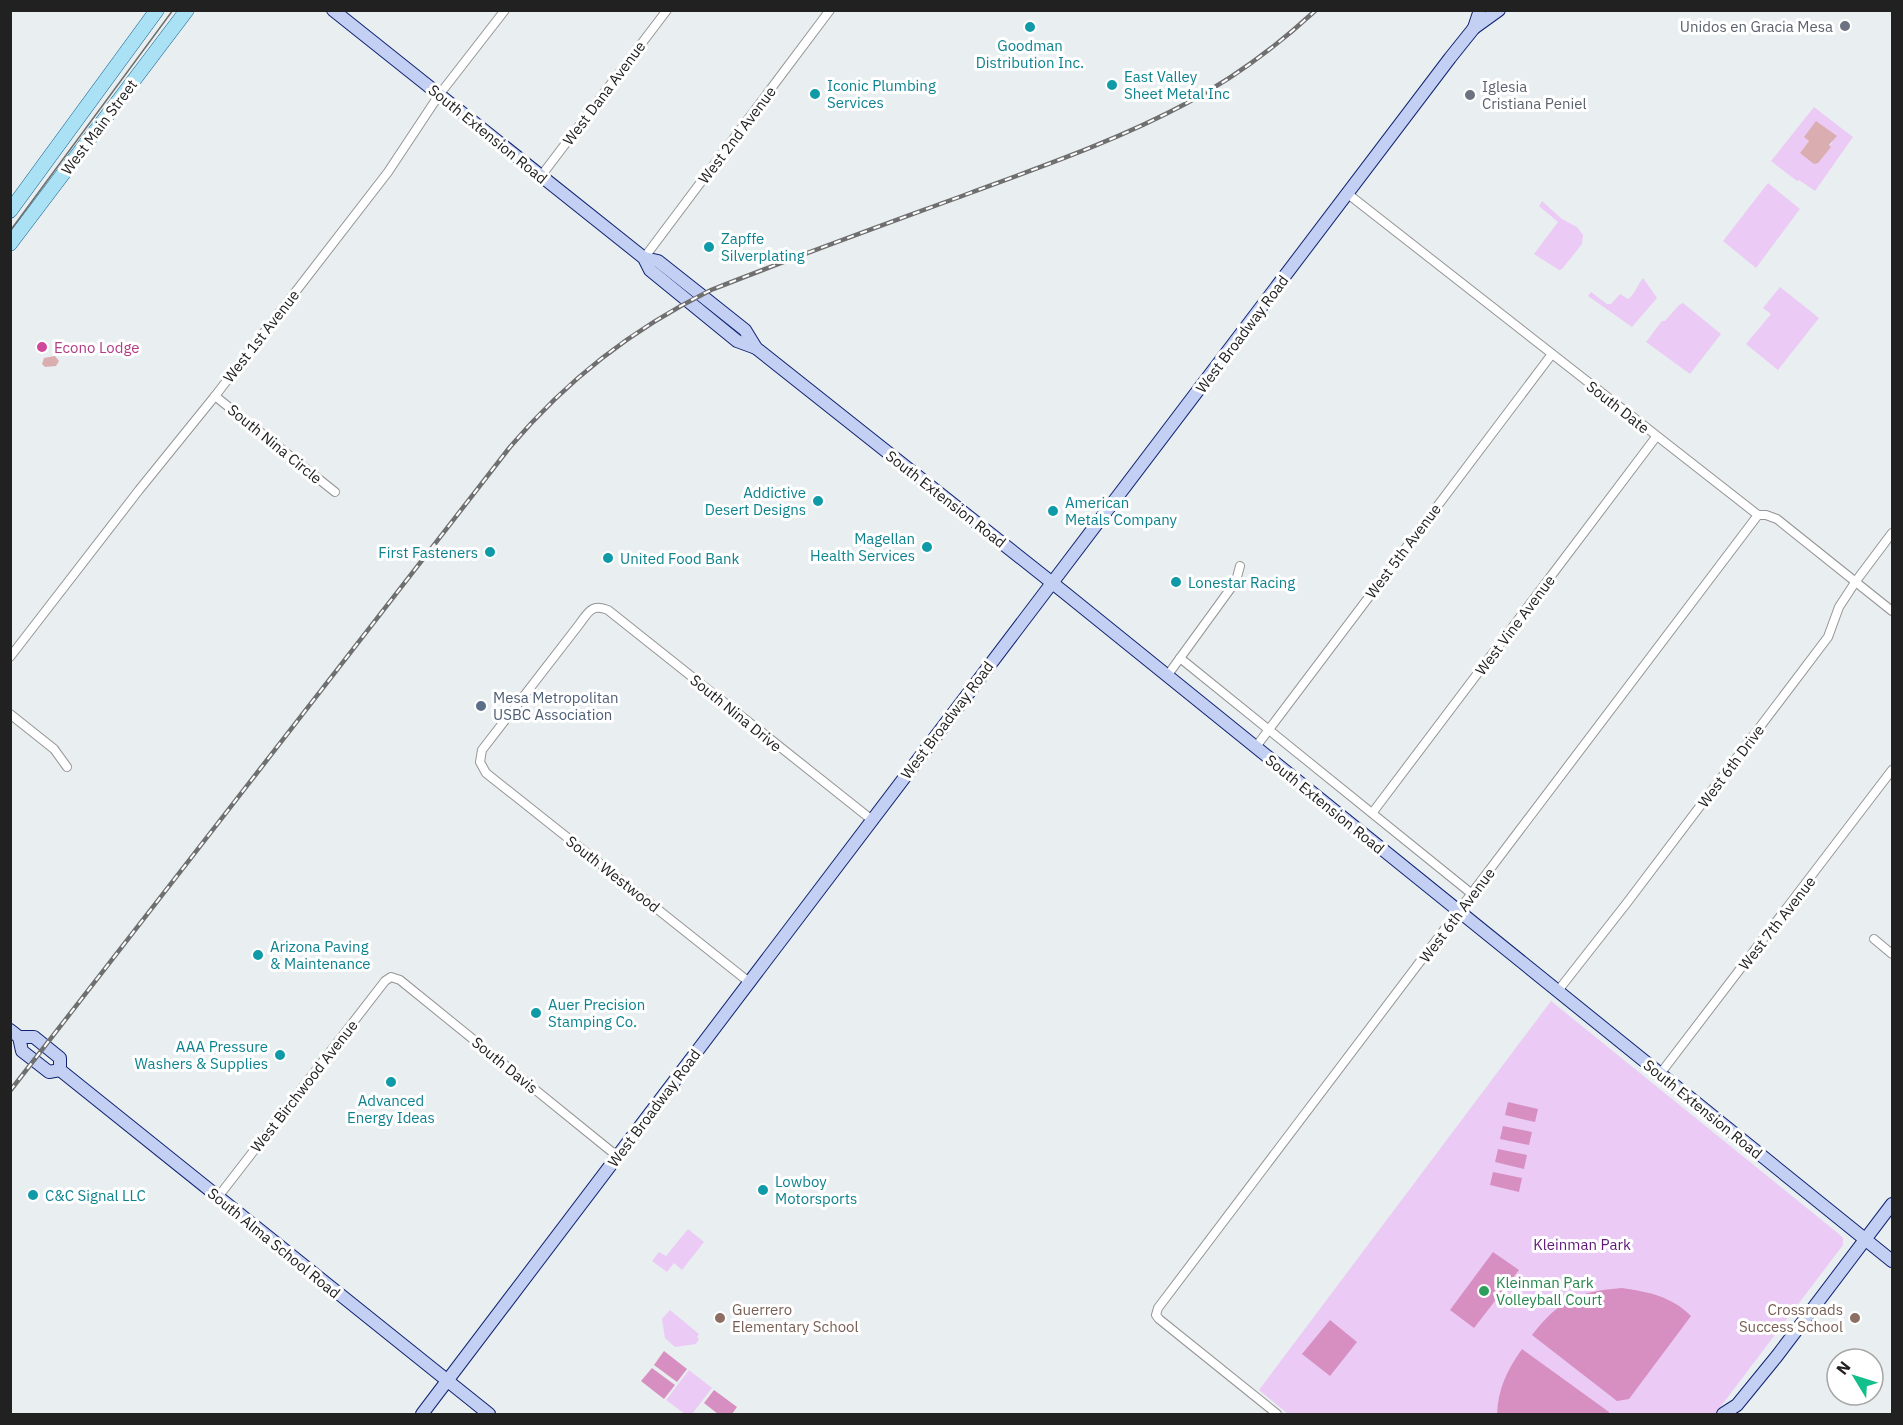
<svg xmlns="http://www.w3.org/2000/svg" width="1903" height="1425" font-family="'IBM Plex Sans',sans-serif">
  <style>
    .park { fill: #ebcbf5; fill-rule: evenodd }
    .pitch { fill: #d78fc1 }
    .water { fill: #daaeb1 }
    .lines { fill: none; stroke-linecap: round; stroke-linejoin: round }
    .street-casing { stroke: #959595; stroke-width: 10 }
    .secondary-casing { stroke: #102370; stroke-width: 14 }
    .primary-casing { stroke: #0f6190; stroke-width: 15 }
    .street { stroke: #fff; stroke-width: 8 }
    .secondary { stroke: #c3d0f4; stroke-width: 12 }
    .primary { stroke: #aae1f4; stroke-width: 14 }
    .tram { stroke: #6f6f6f; stroke-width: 1.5 }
    .rail-casing { stroke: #6f6f6f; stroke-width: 4.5 }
    .rail { stroke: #fff; stroke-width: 2; stroke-dasharray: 7; stroke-linecap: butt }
    .worship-dot { fill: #6b7280; stroke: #fff; stroke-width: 2 }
    .culture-dot { fill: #0f9aa8; stroke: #fff; stroke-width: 2 }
    .hotel-dot { fill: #d1479c; stroke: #fff; stroke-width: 2 }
    .service-dot { fill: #5c6f8a; stroke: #fff; stroke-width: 2 }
    .leisure-dot { fill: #2e9e5b; stroke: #fff; stroke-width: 2 }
    .education-dot { fill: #8d6e63; stroke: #fff; stroke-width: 2 }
    .labels { text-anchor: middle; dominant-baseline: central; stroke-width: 6; stroke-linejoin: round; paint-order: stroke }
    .worship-label { font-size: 15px; fill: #5b616d; stroke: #fff; text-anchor: end }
    .culture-label { font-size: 15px; fill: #0d838f; stroke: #fff; text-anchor: start }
    .street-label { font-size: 15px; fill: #212121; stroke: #fff }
    .hotel-label { font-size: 15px; fill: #b23c85; stroke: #fff; text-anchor: start }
    .service-label { font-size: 15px; fill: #4e5e75; stroke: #fff; text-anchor: start }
    .park-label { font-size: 15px; fill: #621777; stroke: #fff }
    .leisure-label { font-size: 15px; fill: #27864d; stroke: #fff; text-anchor: start }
    .education-label { font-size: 15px; fill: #785e54; stroke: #fff; text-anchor: start }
  </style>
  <rect width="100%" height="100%" fill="#e9eef0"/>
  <g class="park">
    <path d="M1814,107L1853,137L1815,191L1799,180L1797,181L1771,161ZM1836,136L1824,155L1800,153L1809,141Z"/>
    <polygon points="1768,183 1800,209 1756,268 1723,241"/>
    <polygon points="1542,201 1562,219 1577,227 1583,235 1582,244 1562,269 1559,270 1534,254 1558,222 1539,206"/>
    <path d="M1643,278L1657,298L1632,327L1588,296L1591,292L1607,304H1611L1620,294L1628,299C1636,293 1637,285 1643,278Z"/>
    <polygon points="1780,287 1819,318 1778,370 1746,344 1771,314 1763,308"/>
    <polygon points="1683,303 1721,334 1690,374 1646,342 1662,321 1665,321 1679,305"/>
    <polygon points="1551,1001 1839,1234 1843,1238 1843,1245 1715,1414 1288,1414 1259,1390"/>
    <polygon points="688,1229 704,1242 682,1270 674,1263 667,1272 652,1261 659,1252 666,1256"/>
    <polygon points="670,1310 699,1334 697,1337 699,1339 696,1344 675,1347 665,1338 662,1319"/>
    <polygon points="689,1370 712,1388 692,1414 685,1414 666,1400"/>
  </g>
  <g class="pitch">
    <polygon points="1508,1102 1538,1109 1535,1122 1505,1115"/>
    <polygon points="1503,1126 1532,1132 1529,1145 1500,1139"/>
    <polygon points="1498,1149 1527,1155 1524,1169 1495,1162"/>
    <polygon points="1493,1172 1522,1178 1519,1192 1490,1185"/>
    <polygon points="1493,1252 1519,1270 1474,1328 1450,1310"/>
    <path d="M1622,1288C1648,1292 1671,1296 1691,1316L1629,1399L1617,1401L1532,1335C1559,1300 1579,1291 1622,1288Z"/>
    <polygon points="1330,1320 1357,1342 1330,1376 1302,1354"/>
    <path d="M1522,1349L1609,1412V1414H1497C1498,1389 1507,1370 1522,1349Z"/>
    <polygon points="664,1351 687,1369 677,1382 654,1365"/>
    <polygon points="652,1368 675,1385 664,1399 641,1381"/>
    <polygon points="714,1390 737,1407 732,1414 718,1414 704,1403"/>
  </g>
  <g class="water">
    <polygon points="1816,121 1837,136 1829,145 1831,147 1818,163 1814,164 1800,153 1809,141 1804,137"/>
    <polygon points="55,356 59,361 56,366 45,367 42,364 44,358"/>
  </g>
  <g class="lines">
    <defs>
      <g id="street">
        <polyline points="541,176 667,10"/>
        <polyline points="1348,194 1758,515 1766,515 1777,519 1892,611"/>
        <polyline points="644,258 830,10"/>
        <polyline points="215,396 335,492"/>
        <polyline points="10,657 139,490 215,396 388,172 439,95 505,10"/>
        <polyline points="1180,658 1472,894"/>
        <polyline points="1167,676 1236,581 1240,566"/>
        <polyline points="10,714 54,749 67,767"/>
        <polyline points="1255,748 1552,354"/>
        <polyline points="1373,812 1656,437"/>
        <polyline points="1874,939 1892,954"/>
        <path d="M749,982L486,773L480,762L482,750L578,626C588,613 591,603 608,610L872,820"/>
        <polyline points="1557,992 1626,904 1828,637 1839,607 1856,581 1892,533"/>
        <polyline points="1660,1074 1892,770"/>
        <polyline points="218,1197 385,981 391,977 400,980 617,1156"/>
        <polyline points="1277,1414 1159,1319 1156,1315 1158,1308 1758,515"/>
      </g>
      <g id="secondary">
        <polyline points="333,10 644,258 650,270 737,341 756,348"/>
        <polyline points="1474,28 1480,10"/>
        <polyline points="644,258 658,261 701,295 745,330 756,348 1065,593 1892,1261"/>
        <polyline points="10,1030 19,1037 34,1037 60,1058 60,1070 489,1414"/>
        <polyline points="19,1037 22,1051 49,1072 60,1070"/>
        <polyline points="422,1414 1450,58 1474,28 1499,10"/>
        <polyline points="1723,1414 1737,1405 1777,1356 1892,1204"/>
      </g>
      <g id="primary">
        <polyline points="10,211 157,10"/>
        <polyline points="10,244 187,10"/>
      </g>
    </defs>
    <use href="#street" class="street-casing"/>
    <use href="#secondary" class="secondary-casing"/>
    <use href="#primary" class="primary-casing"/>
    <use href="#street" class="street"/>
    <use href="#secondary" class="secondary"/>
    <use href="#primary" class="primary"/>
    <polyline class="tram" points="10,231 173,10"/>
    <defs>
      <path id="rail" d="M10,1091L510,447C568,379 631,330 711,290C797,256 883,225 970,193C1043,166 1118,140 1187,103C1234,78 1277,46 1316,10"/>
    </defs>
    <use href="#rail" class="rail-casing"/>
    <use href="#rail" class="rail"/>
  </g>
  <g class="worship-dot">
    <circle cx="1845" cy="26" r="6"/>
    <circle cx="1470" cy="95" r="6"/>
  </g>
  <g class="culture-dot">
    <circle cx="1030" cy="27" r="6"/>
    <circle cx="1112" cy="85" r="6"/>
    <circle cx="815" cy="94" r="6"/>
    <circle cx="709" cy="247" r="6"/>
    <circle cx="818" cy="501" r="6"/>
    <circle cx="1053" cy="511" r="6"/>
    <circle cx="927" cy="547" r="6"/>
    <circle cx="490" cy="552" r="6"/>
    <circle cx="608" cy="558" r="6"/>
    <circle cx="1176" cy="582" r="6"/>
    <circle cx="258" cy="955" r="6"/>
    <circle cx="536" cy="1013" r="6"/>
    <circle cx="280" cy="1055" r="6"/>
    <circle cx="391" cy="1082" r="6"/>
    <circle cx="763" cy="1190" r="6"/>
    <circle cx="33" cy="1195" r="6"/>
  </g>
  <circle class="hotel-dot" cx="42" cy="347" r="6"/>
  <circle class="service-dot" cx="481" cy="706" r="6"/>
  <circle class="leisure-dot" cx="1484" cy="1291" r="6"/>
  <g class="education-dot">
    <circle cx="720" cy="1318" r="6"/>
    <circle cx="1855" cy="1318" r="6"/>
  </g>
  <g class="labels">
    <g class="worship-label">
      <text x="1833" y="26">Unidos en Gracia Mesa</text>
      <text x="1482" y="86" text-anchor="start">Iglesia<tspan x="1482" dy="17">Cristiana Peniel</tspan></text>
    </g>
    <g class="culture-label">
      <text x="1030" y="45" text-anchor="middle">Goodman<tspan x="1030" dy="17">Distribution Inc.</tspan></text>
      <text x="1124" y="76">East Valley<tspan x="1124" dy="17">Sheet Metal Inc</tspan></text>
      <text x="827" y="85">Iconic Plumbing<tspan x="827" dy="17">Services</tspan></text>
      <text x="721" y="238">Zapffe<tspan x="721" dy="17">Silverplating</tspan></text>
      <text x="806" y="492" text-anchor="end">Addictive<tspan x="806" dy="17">Desert Designs</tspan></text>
      <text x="1065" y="502">American<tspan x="1065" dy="17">Metals Company</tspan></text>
      <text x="915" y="538" text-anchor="end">Magellan<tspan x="915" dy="17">Health Services</tspan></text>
      <text x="478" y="552" text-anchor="end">First Fasteners</text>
      <text x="620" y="558">United Food Bank</text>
      <text x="1188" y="582">Lonestar Racing</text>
      <text x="270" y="946">Arizona Paving<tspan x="270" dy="17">&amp; Maintenance</tspan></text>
      <text x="548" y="1004">Auer Precision<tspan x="548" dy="17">Stamping Co.</tspan></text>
      <text x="268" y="1046" text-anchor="end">AAA Pressure<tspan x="268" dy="17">Washers &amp; Supplies</tspan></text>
      <text x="391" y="1100" text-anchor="middle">Advanced<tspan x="391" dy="17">Energy Ideas</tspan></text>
      <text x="775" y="1181">Lowboy<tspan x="775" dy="17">Motorsports</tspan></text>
      <text x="45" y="1195">C&amp;C Signal LLC</text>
    </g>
    <g class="street-label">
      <text transform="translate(604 93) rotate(-53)">West Dana Avenue</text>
      <text transform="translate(99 127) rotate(-53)">West Main Street</text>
      <text transform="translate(488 134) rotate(39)">South Extension Road</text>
      <text transform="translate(737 135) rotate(-53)">West 2nd Avenue</text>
      <text transform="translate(1242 334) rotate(-53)">West Broadway Road</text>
      <text transform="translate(261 336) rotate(-52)">West 1st Avenue</text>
      <text transform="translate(1618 407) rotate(38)">South Date</text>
      <text transform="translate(275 444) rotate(39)">South Nina Circle</text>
      <text transform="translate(946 499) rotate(38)">South Extension Road</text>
      <text transform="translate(1403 551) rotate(-53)">West 5th Avenue</text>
      <text transform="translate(1515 625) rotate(-53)">West Vine Avenue</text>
      <text transform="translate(736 713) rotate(39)">South Nina Drive</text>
      <text transform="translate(947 720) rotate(-53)">West Broadway Road</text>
      <text transform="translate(1731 766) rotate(-53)">West 6th Drive</text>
      <text transform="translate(1325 804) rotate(39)">South Extension Road</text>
      <text transform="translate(613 874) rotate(38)">South Westwood</text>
      <text transform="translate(1457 915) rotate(-53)">West 6th Avenue</text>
      <text transform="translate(1777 923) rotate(-52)">West 7th Avenue</text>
      <text transform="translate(505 1065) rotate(39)">South Davis</text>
      <text transform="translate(304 1086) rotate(-52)">West Birchwood Avenue</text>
      <text transform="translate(654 1108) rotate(-53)">West Broadway Road</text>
      <text transform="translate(1703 1109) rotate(39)">South Extension Road</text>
      <text transform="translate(274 1243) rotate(39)">South Alma School Road</text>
    </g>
    <g class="hotel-label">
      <text x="54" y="347">Econo Lodge</text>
    </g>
    <g class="service-label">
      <text x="493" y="697">Mesa Metropolitan<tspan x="493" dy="17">USBC Association</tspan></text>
    </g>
    <g class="park-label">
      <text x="1582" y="1244">Kleinman Park</text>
    </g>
    <g class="leisure-label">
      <text x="1496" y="1282">Kleinman Park<tspan x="1496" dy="17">Volleyball Court</tspan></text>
    </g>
    <g class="education-label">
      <text x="732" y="1309">Guerrero<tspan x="732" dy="17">Elementary School</tspan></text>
      <text x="1843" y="1309" text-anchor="end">Crossroads<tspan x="1843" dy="17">Success School</tspan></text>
    </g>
  </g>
  <rect width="1903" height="1425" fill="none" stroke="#212121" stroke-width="24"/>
  <g transform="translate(1855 1377) rotate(308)"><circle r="28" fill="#ffffff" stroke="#a6a6a6" stroke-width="1.5"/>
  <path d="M0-4.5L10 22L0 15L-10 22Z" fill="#13bf8a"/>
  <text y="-9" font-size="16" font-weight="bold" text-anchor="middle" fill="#212121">N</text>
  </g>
</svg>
